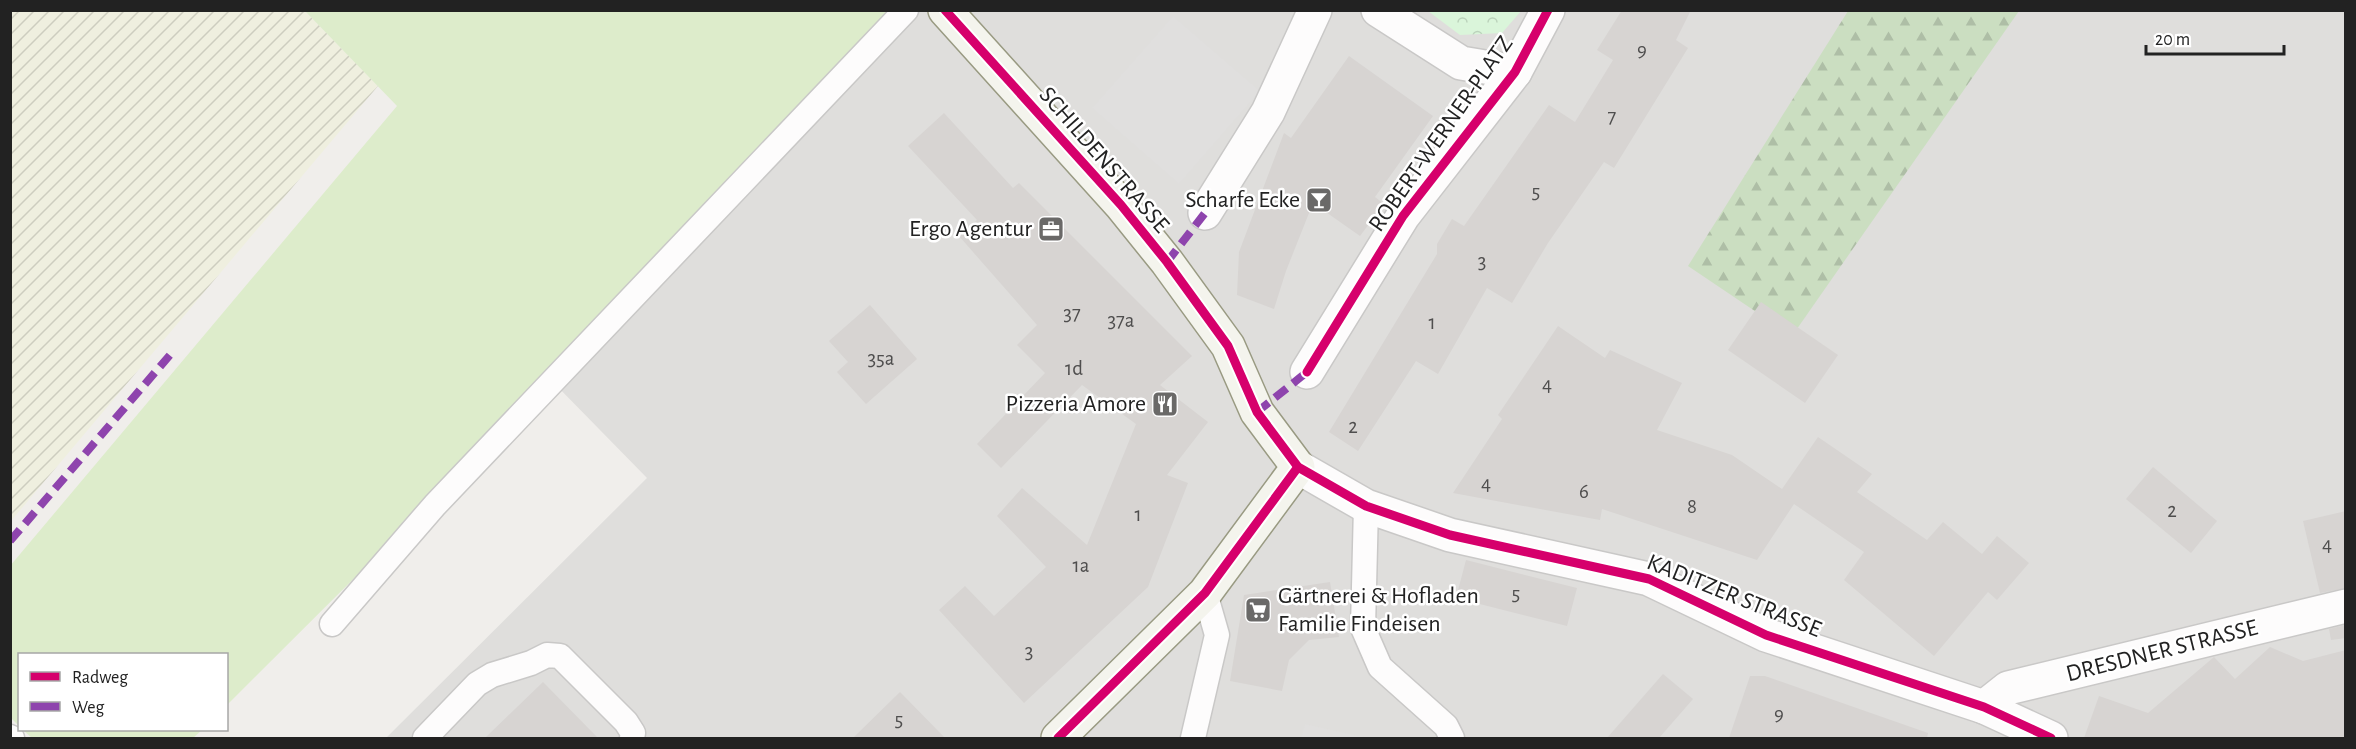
<svg xmlns="http://www.w3.org/2000/svg" width="2356" height="749" font-family="'Alegreya Sans',sans-serif">
  <style>
    .residential { fill: #dfdedc }
    .farmland { fill: url(#farmland-furrows) }
    .grass { fill: #ddeccb }
    .forest { fill: url(#forest-firs) }
    .park { fill: url(#park-crowns) }
    .parking { fill: #e0dfde }
    .building { fill: #d7d4d2 }
    .lines { fill: none; stroke-linecap: round; stroke-linejoin: round }
    .lane-casing { stroke: #c9c8c7; stroke-width: 27 }
    .street-casing { stroke: #c9c8c7; stroke-width: 36 }
    .secondary-casing { stroke: #999a82; stroke-width: 36 }
    .lane { stroke: #fdfcfc; stroke-width: 24 }
    .street { stroke: #fdfcfc; stroke-width: 33 }
    .secondary { stroke: #f4f4ed; stroke-width: 33 }
    .quiet { stroke: #8e44ad; stroke-width: 8; stroke-dasharray: 15 8; stroke-linecap: butt }
    .cycleway-casing { stroke: #fff; stroke-width: 13 }
    .cycleway { stroke: #d6006c; stroke-width: 9 }
    .labels { text-anchor: middle; dominant-baseline: central; stroke-width: 5; stroke-linejoin: round; paint-order: stroke }
    .number-label { font-size: 21px; fill: #4f4e4e }
    .street-label { font-size: 24px; fill: #222; stroke: #fff }
    .poi-label { font-size: 24px; fill: #222; stroke: #fff; text-anchor: end }
  </style>
  <defs>
    <pattern id="farmland-furrows" width="10" height="10" patternUnits="userSpaceOnUse" patternTransform="scale(1.5)"><rect width="10" height="10" fill="#efefdf"/><path d="M-1 1l2-2M0 10L10 0M9 11l2-2" fill="none" stroke="#cdcdbf"/></pattern>
    <pattern id="forest-firs" width="22" height="20" patternUnits="userSpaceOnUse" patternTransform="scale(1.5)"><rect width="22" height="20" fill="#cbdec1"/><path d="M5 1l3.5 6h-7zM16 11l3.5 6h-7z" fill="#aebea6"/></pattern>
    <pattern id="park-crowns" width="20" height="18" patternUnits="userSpaceOnUse" patternTransform="scale(1.5)"><rect width="20" height="18" fill="#daf5da"/><path d="M2 6a3 3 0 1 1 6 0M12 15a3 3 0 1 1 6 0" fill="none" stroke="#bbd2bb"/></pattern>
  </defs>
  <rect width="100%" height="100%" fill="#f0eeeb"/>
  <polygon class="residential" points="889,11 2345,11 2345,738 386,738 647,478 552,381"/>
  <polygon class="farmland" points="11,11 305,11 378,86 11,521"/>
  <g class="grass">
    <polygon points="305,11 889,11 552,381 227,705 226,654 20,654 19,726 11,718 10,566 397,106"/>
    <polygon points="23,730 202,730 193,738 32,738"/>
  </g>
  <polygon class="forest" points="1848,11 2019,11 1792,336 1688,266"/>
  <polygon class="park" points="1428,11 1521,11 1502,33 1460,35"/>
  <g class="parking">
    <polygon points="1173,16 1260,91 1179,184 1092,108"/>
    <polygon points="1305,724 1368,738 1301,738"/>
  </g>
  <g class="building">
    <polygon points="1622,10 1691,10 1676,40 1688,48 1614,168 1604,162 1548,243 1512,303 1487,288 1438,374 1416,361 1358,451 1329,432 1437,254 1437,244 1452,219 1464,226 1549,105 1575,122 1613,60 1597,50"/>
    <polygon points="1349,56 1433,116 1375,197 1384,204 1360,236 1313,203 1286,271 1274,309 1237,295 1239,252 1284,133 1291,138"/>
    <polygon points="944,113 1013,188 1019,183 1192,356 1160,385 1208,422 1167,475 1188,483 1148,587 1024,703 939,610 965,586 994,616 1046,567 997,516 1022,488 1087,545 1136,424 1082,385 1001,468 977,444 1045,373 1017,345 1037,325 959,236 977,220 908,146"/>
    <polygon points="1761,302 1838,355 1805,403 1728,350"/>
    <polygon points="870,305 917,359 866,404 837,372 848,362 829,341"/>
    <polygon points="1558,326 1605,358 1610,350 1682,383 1657,430 1732,455 1782,489 1818,437 1872,474 1857,492 1927,540 1943,522 1982,554 1997,536 2029,563 1997,600 1988,592 1934,656 1844,580 1864,552 1794,504 1757,560 1602,509 1600,520 1453,493 1502,419 1498,415"/>
    <polygon points="2153,467 2217,521 2191,553 2126,499"/>
    <polygon points="2346,511 2346,588 2320,593 2303,521"/>
    <polygon points="1466,560 1577,588 1567,626 1456,598"/>
    <polygon points="1330,582 1339,637 1309,640 1289,660 1282,691 1230,681 1244,595"/>
    <polygon points="2346,625 2346,638 2331,640 2329,629"/>
    <polygon points="2270,647 2303,661 2346,650 2346,738 2084,738 2099,696 2148,713 2214,657 2235,679"/>
    <polygon points="1663,674 1693,699 1659,738 1607,738"/>
    <polygon points="1750,676 1765,676 1928,733 1927,738 1729,738"/>
    <polygon points="543,682 598,738 485,738"/>
    <polygon points="900,692 945,738 853,738"/>
  </g>
  <g class="lines">
    <defs>
      <g id="lane">
        <polyline points="1366,506 1363,628 1380,667 1446,726 1452,738"/>
        <polyline points="332,624 435,505 906,10"/>
        <polyline points="10,737 12,738"/>
        <polyline points="425,738 477,684 492,675 531,663 547,655 560,656 626,722 633,733 632,738"/>
        <polyline points="1193,738 1217,635 1205,593"/>
      </g>
      <g id="street">
        <polyline points="1378,10 1461,63 1515,72"/>
        <polyline points="1205,213 1268,112 1315,10"/>
        <polyline points="1307,372 1403,216 1515,72 1548,10"/>
        <polyline points="1298,467 1366,506 1450,535 1649,579 1766,635 1984,707 2051,738"/>
        <polyline points="1984,707 2008,688 2346,606"/>
      </g>
      <polyline id="secondary" points="945,10 1121,205 1167,262 1228,346 1257,412 1298,467 1205,593 1058,738"/>
    </defs>
    <use href="#lane" class="lane-casing"/>
    <use href="#street" class="street-casing"/>
    <use href="#secondary" class="secondary-casing"/>
    <use href="#lane" class="lane"/>
    <use href="#street" class="street"/>
    <use href="#secondary" class="secondary"/>
    <g class="quiet">
      <polyline points="1167,262 1205,213"/>
      <polyline points="1257,412 1307,372"/>
      <polyline points="10,541 170,355"/>
    </g>
    <defs>
      <g id="cycleway">
        <polyline points="945,10 1121,205 1167,262 1228,346 1257,412 1298,467 1366,506 1450,535 1649,579 1766,635 1984,707 2051,738"/>
        <polyline points="1307,372 1403,216 1515,72 1548,10"/>
        <polyline points="1058,738 1205,593 1298,467"/>
      </g>
    </defs>
    <use href="#cycleway" class="cycleway-casing"/>
    <use href="#cycleway" class="cycleway"/>
  </g>
  <defs>
    <symbol id="bar-square" viewBox="-11 -11 22 22"><rect x="-9" y="-9" width="18" height="18" rx="4" fill="#6a6968" stroke="#fff"/><path d="M-6-5H6L.8 .8V4.5H3.5V6h-7V4.5H-.8V.8Z" fill="#fff"/></symbol>
    <symbol id="office-square" viewBox="-11 -11 22 22"><rect x="-9" y="-9" width="18" height="18" rx="4" fill="#6a6968" stroke="#fff"/><path d="M-6-3h4V-5.5h4V-3h4V5H-6ZM-1-4.5V-3h2v-1.5ZM-6 0V1H6V0Z" fill="#fff"/></symbol>
    <symbol id="restaurant-square" viewBox="-11 -11 22 22"><rect x="-9" y="-9" width="18" height="18" rx="4" fill="#6a6968" stroke="#fff"/><path d="M-5-6h1v4h1v-4h1v4h1v-4h1v5L-1.5 .5V6h-2V.5L-5-1ZM5-6V6H3V1.5H1.5Q1.5-4 5-6Z" fill="#fff"/></symbol>
    <symbol id="supermarket-square" viewBox="-11 -11 22 22"><rect x="-9" y="-9" width="18" height="18" rx="4" fill="#6a6968" stroke="#fff"/><path d="M-6-5.5h2.5l.6 2H6L4.5 2H-2.5L-4.4-4H-6ZM-1.5 3.2a1.3 1.3 0 1 0 .1 0ZM3 3.2a1.3 1.3 0 1 0 .1 0Z" fill="#fff"/></symbol>
  </defs>
  <g fill-rule="evenodd">
    <use href="#bar-square" x="1304" y="185" width="30" height="30"/>
    <use href="#office-square" x="1036" y="214" width="30" height="30"/>
    <use href="#restaurant-square" x="1150" y="389" width="30" height="30"/>
    <use href="#supermarket-square" x="1243" y="595" width="30" height="30"/>
  </g>
  <g class="labels">
    <g class="number-label">
      <text x="1642" y="49">9</text>
      <text x="1612" y="116">7</text>
      <text x="1536" y="191">5</text>
      <text x="1482" y="261">3</text>
      <text x="1072" y="313">37</text>
      <text x="1121" y="320">37a</text>
      <text x="1432" y="322">1</text>
      <text x="881" y="358">35a</text>
      <text x="1074" y="368">1d</text>
      <text x="1547" y="384">4</text>
      <text x="1353" y="426">2</text>
      <text x="1486" y="483">4</text>
      <text x="1584" y="491">6</text>
      <text x="1692" y="506">8</text>
      <text x="2172" y="510">2</text>
      <text x="1138" y="514">1</text>
      <text x="2327" y="544">4</text>
      <text x="1081" y="565">1a</text>
      <text x="1516" y="593">5</text>
      <text x="1029" y="651">3</text>
      <text x="1779" y="713">9</text>
      <text x="899" y="719">5</text>
    </g>
    <g class="street-label">
      <text transform="translate(1441 134) rotate(-55)">ROBERT-WERNER-PLATZ</text>
      <text transform="translate(1104 160) rotate(49)">SCHILDENSTRASSE</text>
      <text transform="translate(1734 596) rotate(22)">KADITZER STRASSE</text>
      <text transform="translate(2162 651) rotate(-14)">DRESDNER STRASSE</text>
    </g>
    <g class="poi-label">
      <text x="1300" y="200">Scharfe Ecke</text>
      <text x="1032" y="229">Ergo Agentur</text>
      <text x="1146" y="404">Pizzeria Amore</text>
      <text x="1278" y="596" text-anchor="start">Gärtnerei &amp; Hofladen<tspan x="1278" dy="28">Familie Findeisen</tspan></text>
    </g>
  </g>
  <rect width="2356" height="749" fill="none" stroke="#222222" stroke-width="24"/>
  <rect x="18" y="653" width="210" height="78" fill="#ffffff" stroke="#a7a7a7" stroke-width="1.5"/>
  <rect x="30" y="672" width="30" height="9" fill="#d6006c" stroke="#a7a7a7" stroke-width="1.5"/>
  <text x="72" y="683" font-size="18" fill="#222222">Radweg</text>
  <rect x="30" y="702" width="30" height="9" fill="#8e44ad" stroke="#a7a7a7" stroke-width="1.5"/>
  <text x="72" y="713" font-size="18" fill="#222222">Weg</text>
  <path d="M2146 45v9h138v-9" fill="none" stroke="#222222" stroke-width="3"/>
  <text x="2155" y="45" font-size="18" fill="#222222" stroke="#ffffff" stroke-width="4.5" paint-order="stroke">20 m</text>
</svg>
